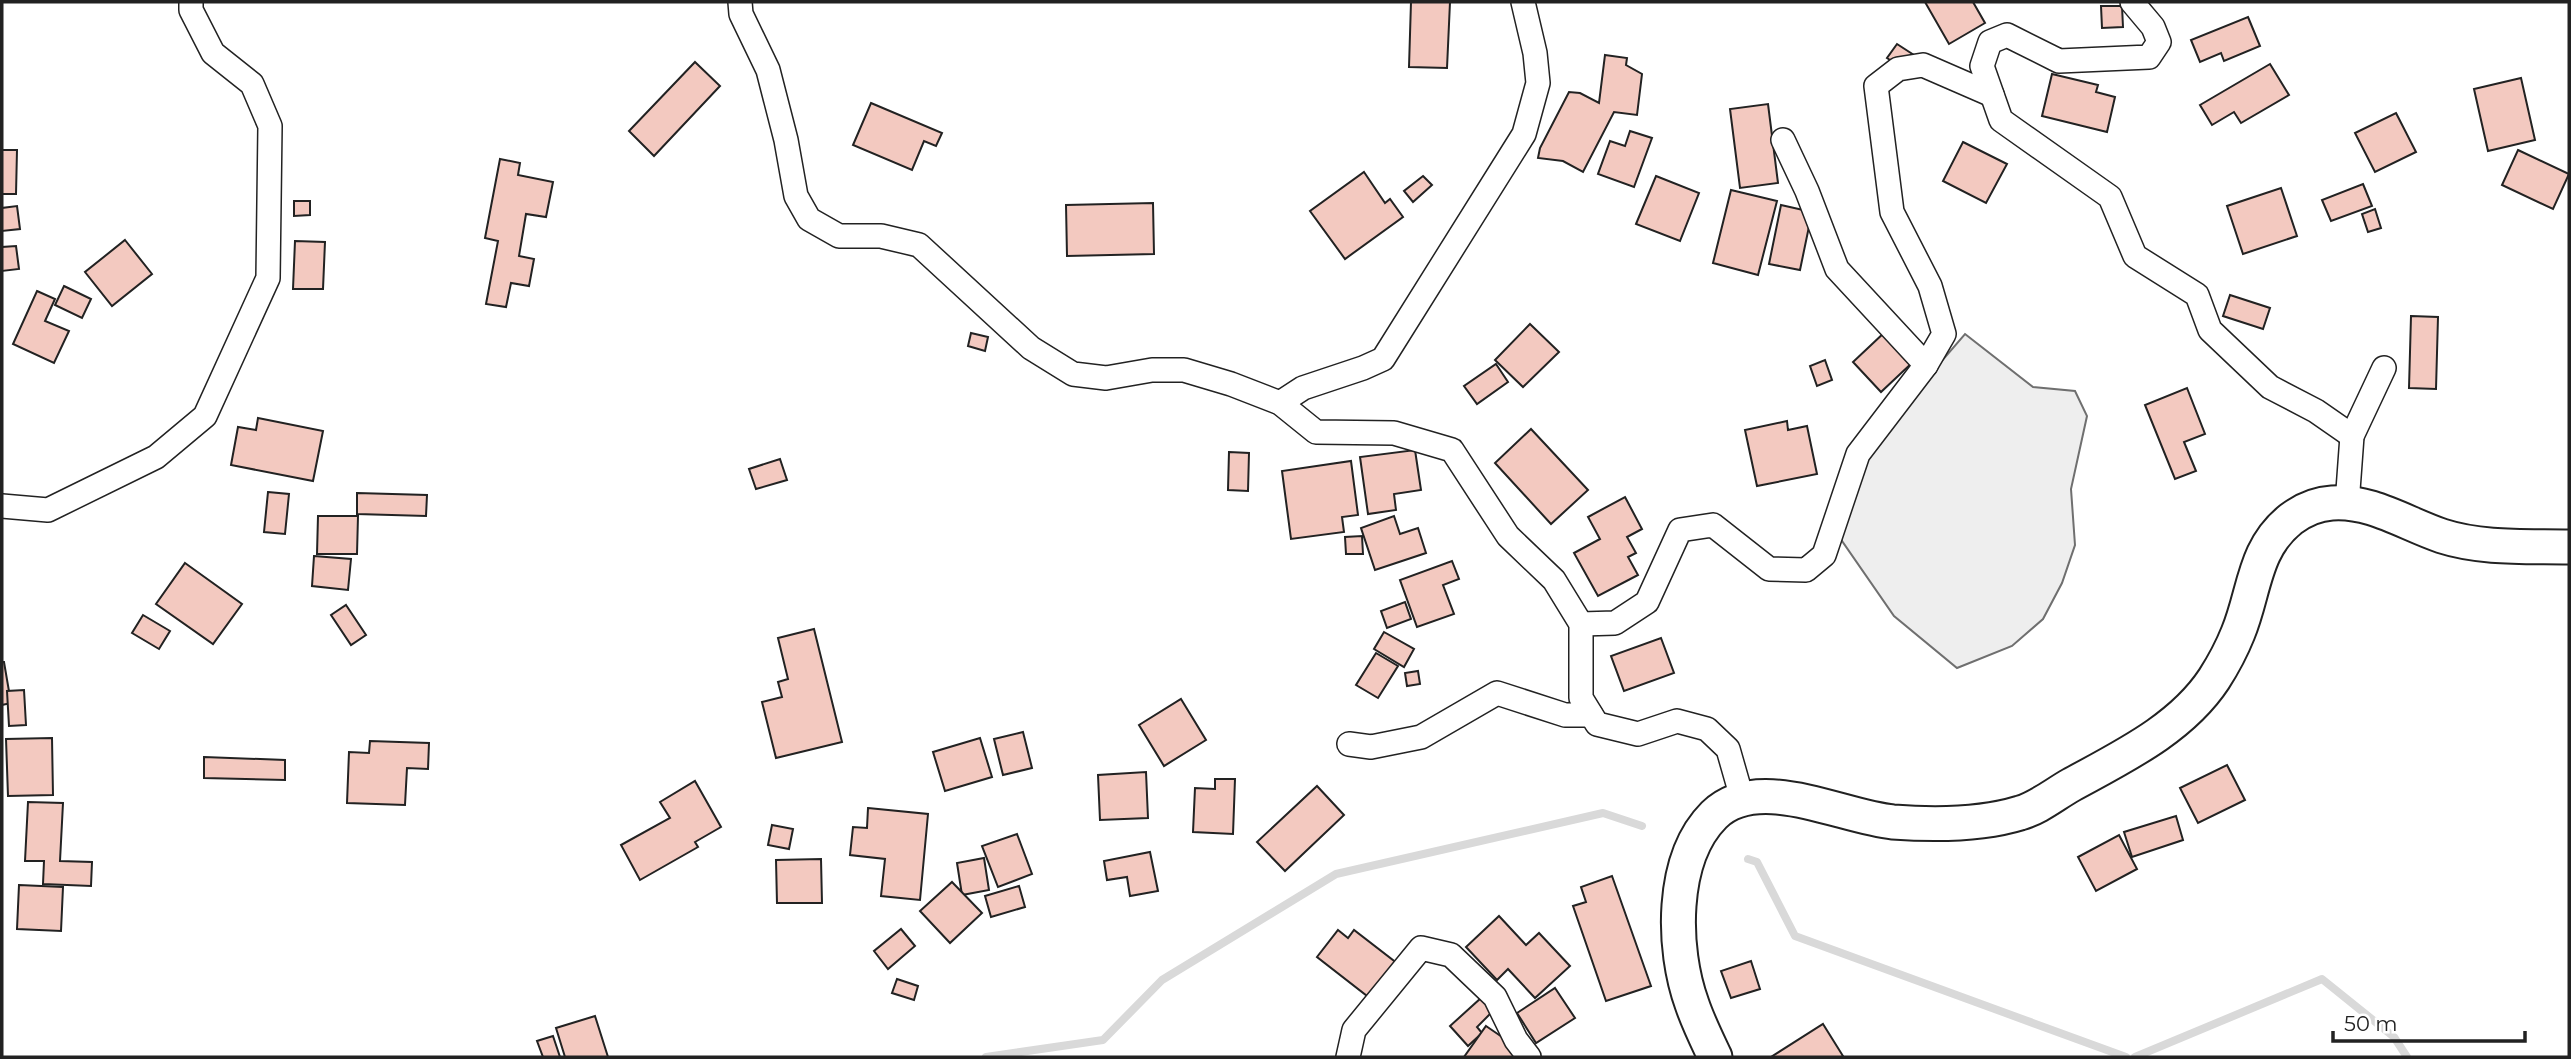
<svg xmlns="http://www.w3.org/2000/svg" width="2571" height="1059" font-family="Montserrat,sans-serif">
  <style>
    .green { fill: #eee; stroke: #6f6f6f; stroke-width: 2 }
    .lines { fill: none; stroke-linecap: round; stroke-linejoin: round }
    .stream { stroke: #d9d9d9; stroke-width: 8 }
    .building { fill: #f3c9c0; stroke: #222; stroke-width: 2 }
    .minor-casing { stroke: #222; stroke-width: 26 }
    .secondary-casing { stroke: #222; stroke-width: 37 }
    .minor { stroke: #fff; stroke-width: 23 }
    .secondary { stroke: #fff; stroke-width: 33 }
  </style>
  <rect width="100%" height="100%" fill="#fff"/>
  <polygon class="green" points="1965,334 2033,387 2075,391 2087,416 2071,489 2075,545 2062,583 2043,619 2012,646 1957,668 1894,616 1840,538 1876,437"/>
  <g class="lines">
    <g class="stream">
      <polyline points="1748,859 1757,862 1795,936 2126,1057"/>
      <polyline points="986,1057 1103,1040 1162,980 1336,874 1603,813 1642,826"/>
      <polyline points="2135,1057 2322,979 2394,1037 2407,1057"/>
    </g>
  </g>
  <g class="building">
    <polygon points="1411,2 1450,2 1447,68 1409,67"/>
    <polygon points="1925,2 1973,2 1985,23 1949,44"/>
    <polygon points="2101,6 2122,6 2123,27 2102,28"/>
    <polygon points="2248,17 2260,46 2224,61 2221,53 2200,62 2191,40"/>
    <polygon points="1897,44 1917,57 1907,71 1887,58"/>
    <polygon points="1605,55 1627,58 1626,65 1642,74 1637,115 1614,112 1583,172 1563,161 1538,158 1540,148 1569,92 1580,93 1599,103"/>
    <polygon points="695,62 720,86 654,156 629,131"/>
    <polygon points="2270,64 2289,95 2241,123 2234,112 2212,125 2200,105"/>
    <polygon points="2052,74 2098,85 2096,92 2115,97 2107,132 2042,116"/>
    <polygon points="2521,78 2535,140 2488,151 2474,89"/>
    <polygon points="871,103 942,133 936,146 924,141 912,170 853,145"/>
    <polygon points="1768,104 1778,183 1740,188 1730,109"/>
    <polygon points="2396,113 2416,152 2375,172 2355,133"/>
    <polygon points="1630,131 1652,138 1634,187 1598,174 1610,141 1625,146"/>
    <polygon points="1963,142 2007,164 1986,203 1943,181"/>
    <polygon points="2,150 17,150 16,194 2,194"/>
    <polygon points="2518,150 2569,174 2553,209 2502,185"/>
    <polygon points="500,159 520,163 518,175 553,182 546,217 526,214 519,256 534,259 529,286 511,283 506,307 486,304 498,241 485,238"/>
    <polygon points="1364,172 1385,203 1390,199 1403,217 1345,259 1310,211"/>
    <polygon points="1423,176 1432,185 1413,202 1404,191"/>
    <polygon points="1656,176 1699,193 1680,241 1636,224"/>
    <polygon points="2363,184 2372,206 2331,221 2322,200"/>
    <polygon points="2281,188 2297,236 2243,254 2227,206"/>
    <polygon points="1731,190 1777,201 1758,275 1713,263"/>
    <polygon points="294,201 310,201 310,215 294,216"/>
    <polygon points="1153,203 1154,254 1067,256 1066,205"/>
    <polygon points="1781,205 1812,212 1800,270 1769,264"/>
    <polygon points="17,206 20,229 2,231 2,208"/>
    <polygon points="2375,209 2381,228 2368,232 2362,214"/>
    <polygon points="125,240 152,274 112,306 85,272"/>
    <polygon points="295,241 325,242 323,289 293,289"/>
    <polygon points="16,246 19,269 2,271 2,247"/>
    <polygon points="64,286 91,299 82,318 55,305"/>
    <polygon points="37,291 55,299 45,321 69,331 54,363 13,344"/>
    <polygon points="2230,295 2270,308 2263,329 2223,316"/>
    <polygon points="2411,316 2438,317 2436,389 2409,388"/>
    <polygon points="1530,324 1559,352 1523,387 1495,360"/>
    <polygon points="1886,331 1914,361 1881,392 1853,362"/>
    <polygon points="971,333 988,337 985,351 968,346"/>
    <polygon points="1825,360 1832,380 1817,386 1810,366"/>
    <polygon points="1496,364 1508,382 1477,404 1464,386"/>
    <polygon points="2187,388 2205,434 2184,442 2196,471 2175,479 2145,405"/>
    <polygon points="258,418 323,431 313,481 231,465 238,427 256,430"/>
    <polygon points="1787,421 1788,430 1807,426 1817,474 1757,486 1745,430"/>
    <polygon points="1531,429 1588,490 1551,524 1495,463"/>
    <polygon points="1415,450 1421,490 1394,494 1396,510 1368,514 1360,457"/>
    <polygon points="1229,452 1249,453 1248,491 1228,490"/>
    <polygon points="780,459 787,480 756,489 749,469"/>
    <polygon points="1351,461 1358,515 1342,517 1344,532 1291,539 1282,471"/>
    <polygon points="268,492 289,494 285,534 264,532"/>
    <polygon points="357,493 427,495 426,516 357,514"/>
    <polygon points="1625,497 1642,529 1627,537 1636,553 1628,557 1638,575 1598,596 1574,553 1600,539 1588,517"/>
    <polygon points="318,516 358,516 357,554 317,554"/>
    <polygon points="1394,516 1400,534 1418,528 1426,553 1375,570 1361,528"/>
    <polygon points="1362,536 1363,554 1346,554 1345,537"/>
    <polygon points="314,556 351,559 348,590 312,586"/>
    <polygon points="1452,561 1459,579 1443,585 1454,614 1417,627 1400,580"/>
    <polygon points="185,563 242,604 213,644 156,604"/>
    <polygon points="1405,602 1411,619 1387,628 1381,611"/>
    <polygon points="346,605 366,635 351,645 331,615"/>
    <polygon points="143,615 170,631 159,649 132,633"/>
    <polygon points="814,629 842,742 776,758 762,702 782,697 778,682 788,679 778,638"/>
    <polygon points="1384,632 1414,649 1404,667 1374,649"/>
    <polygon points="1661,638 1674,673 1624,691 1611,656"/>
    <polygon points="1376,653 1398,666 1378,698 1356,685"/>
    <polygon points="2,662 4,662 11,703 2,705"/>
    <polygon points="1418,671 1420,684 1407,686 1405,673"/>
    <polygon points="24,690 26,725 9,726 7,691"/>
    <polygon points="1181,699 1206,740 1164,766 1139,725"/>
    <polygon points="1023,732 1032,768 1003,775 994,739"/>
    <polygon points="52,738 53,795 8,796 6,739"/>
    <polygon points="980,738 992,777 945,791 933,752"/>
    <polygon points="370,741 429,743 428,769 407,768 405,805 347,803 349,752 369,753"/>
    <polygon points="204,757 285,760 285,780 204,778"/>
    <polygon points="2227,765 2245,800 2198,823 2180,788"/>
    <polygon points="1146,772 1148,818 1100,820 1098,775"/>
    <polygon points="1215,779 1235,779 1233,834 1193,832 1195,788 1215,789"/>
    <polygon points="695,781 721,827 695,842 698,847 640,880 621,845 670,818 660,802"/>
    <polygon points="1317,786 1344,815 1285,871 1257,842"/>
    <polygon points="28,802 63,803 60,861 92,862 91,886 43,884 44,861 25,861"/>
    <polygon points="868,808 928,814 920,900 881,896 885,859 850,855 853,827 867,828"/>
    <polygon points="2176,816 2183,840 2132,857 2124,832"/>
    <polygon points="772,825 793,829 789,849 768,845"/>
    <polygon points="1017,834 1032,874 998,887 982,846"/>
    <polygon points="2119,835 2137,869 2096,891 2078,857"/>
    <polygon points="1150,852 1158,891 1130,896 1127,877 1107,880 1104,861"/>
    <polygon points="984,858 989,890 962,895 957,863"/>
    <polygon points="821,859 822,903 777,903 776,860"/>
    <polygon points="1612,876 1651,986 1606,1001 1573,906 1586,902 1581,887"/>
    <polygon points="952,882 982,913 950,943 920,911"/>
    <polygon points="19,885 63,887 61,931 17,929"/>
    <polygon points="1019,886 1025,907 991,917 985,896"/>
    <polygon points="1499,916 1526,945 1539,933 1570,966 1535,998 1508,969 1497,980 1466,947"/>
    <polygon points="901,929 915,946 888,969 874,951"/>
    <polygon points="1338,930 1348,938 1354,930 1398,964 1371,999 1317,957"/>
    <polygon points="1751,961 1760,989 1731,998 1721,971"/>
    <polygon points="897,979 918,986 914,1000 892,993"/>
    <polygon points="1555,988 1575,1018 1536,1043 1517,1013"/>
    <polygon points="1481,998 1493,1011 1477,1027 1482,1033 1468,1046 1450,1026"/>
    <polygon points="595,1016 608,1057 565,1057 556,1028"/>
    <polygon points="1823,1024 1843,1056 1841,1057 1771,1057"/>
    <polygon points="1486,1026 1524,1052 1521,1057 1464,1057"/>
    <polygon points="553,1036 560,1057 543,1057 537,1041"/>
  </g>
  <g class="lines">
    <defs>
      <g id="minor">
        <polyline points="740,2 741,14 768,70 786,140 796,196 809,219 839,236 881,236 919,245 1031,348 1073,374 1106,378 1152,370 1184,370 1231,384 1280,403 1316,432 1394,433 1452,450 1508,536 1554,580 1581,624 1581,698 1597,724 1638,734 1677,721 1707,729 1728,749 1742,798"/>
        <polyline points="2132,2 2153,27 2159,42 2149,57 2059,61 2007,35 1990,42 1982,66 2001,120 2110,197 2135,256 2197,295 2210,330 2270,387 2316,411 2352,436"/>
        <polyline points="1783,140 1807,191 1837,269 1926,365"/>
        <polyline points="1280,403 1303,388 1363,368 1383,359 1524,134 1538,83 1535,53 1523,2"/>
        <polyline points="2347,504 2352,436 2384,368"/>
        <polyline points="2,506 48,510 156,457 205,416 268,278 270,126 252,84 213,53 191,10 191,2"/>
        <polyline points="1581,624 1615,623 1647,602 1680,530 1713,525 1769,569 1806,570 1824,555 1858,454 1926,365 1944,334 1930,286 1892,212 1876,86 1898,69 1923,65 1992,95"/>
        <polyline points="1349,744 1371,747 1421,737 1497,693 1565,715 1591,715"/>
        <polyline points="1348,1057 1354,1030 1421,948 1451,955 1495,997 1516,1040 1529,1057"/>
      </g>
      <path id="secondary" d="M1715,1057C1707,1040 1698,1022 1692,1004C1672,949 1670,859 1714,815C1758,772 1841,817 1893,822C1934,825 1981,825 2020,813C2038,808 2055,794 2071,785C2122,757 2181,729 2214,679C2223,665 2232,648 2238,633C2255,592 2253,549 2291,519C2303,510 2316,504 2332,503C2371,500 2406,524 2442,536C2482,549 2528,546 2569,547"/>
    </defs>
    <use href="#minor" class="minor-casing"/>
    <use href="#secondary" class="secondary-casing"/>
    <use href="#minor" class="minor"/>
    <use href="#secondary" class="secondary"/>
  </g>
  <rect width="2571" height="1059" fill="none" stroke="#222222" stroke-width="7"/>
  <path d="M2333 1031v10h192v-10" fill="none" stroke="#222222" stroke-width="3.5"/>
  <text x="2344" y="1031" font-size="21" fill="#222222" stroke="#ffffff" stroke-width="5" paint-order="stroke">50 m</text>
</svg>
